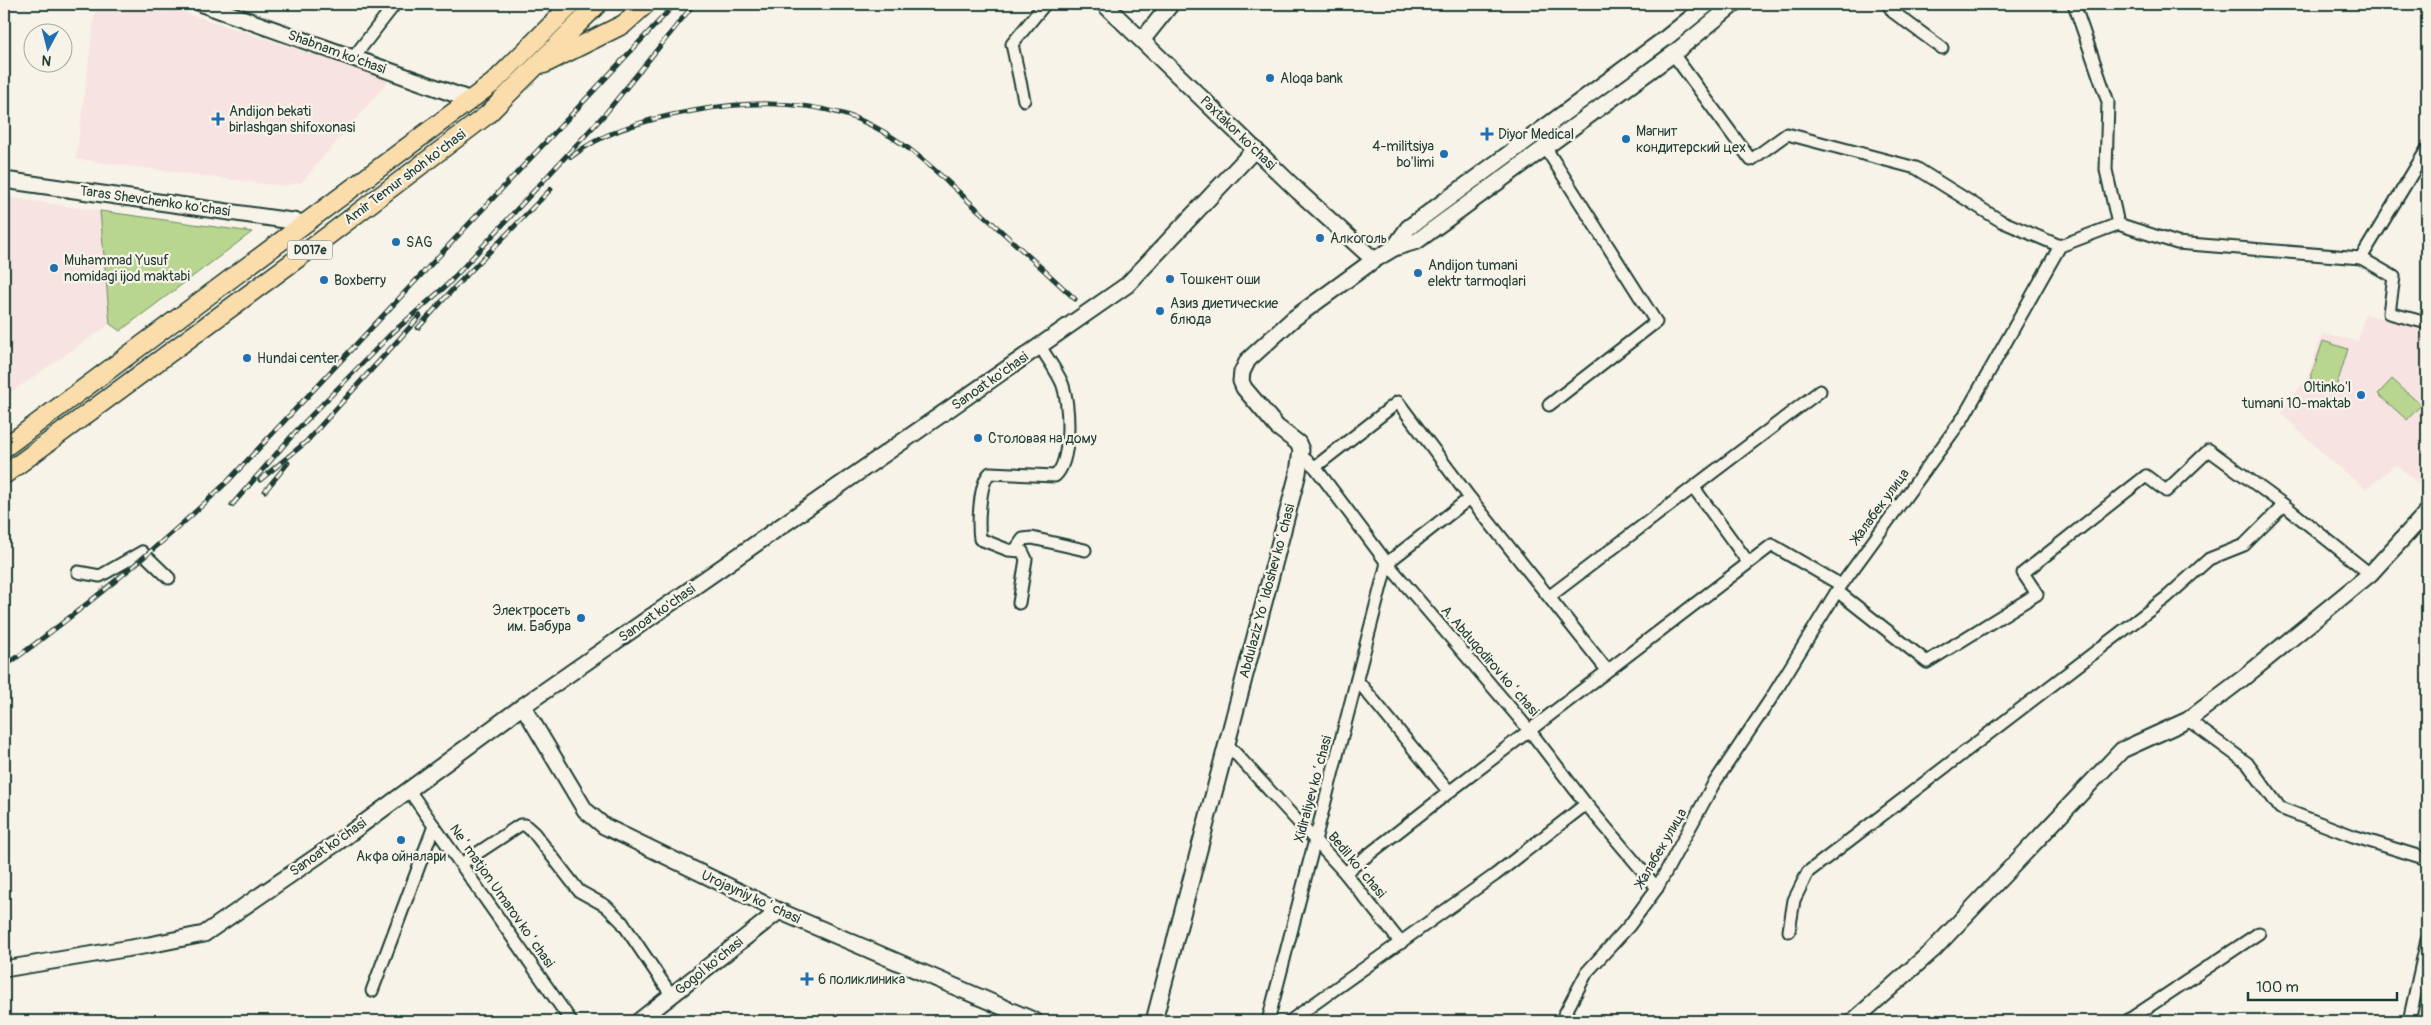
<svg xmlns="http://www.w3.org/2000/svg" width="2431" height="1025" font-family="Pangolin,sans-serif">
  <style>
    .built { fill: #f7e3e1 }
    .green { fill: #b8d68f; stroke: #6c8a62 }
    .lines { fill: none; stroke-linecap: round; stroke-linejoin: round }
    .street-casing { stroke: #1f3d34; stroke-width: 15 }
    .secondary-casing { stroke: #1f3d34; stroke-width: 19 }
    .primary-casing { stroke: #1f3d34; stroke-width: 21 }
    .street { stroke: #f7f3e8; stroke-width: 11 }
    .secondary { stroke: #f7f3e8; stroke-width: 15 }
    .primary { stroke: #faddab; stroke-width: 18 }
    .rail-casing { stroke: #1f3d34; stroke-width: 5 }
    .rail { stroke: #f7f3e8; stroke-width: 3; stroke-dasharray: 9; stroke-linecap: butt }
    .poi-dot { fill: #1f6fb2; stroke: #f7f3e8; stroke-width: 2 }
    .labels { text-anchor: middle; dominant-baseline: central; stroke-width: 4.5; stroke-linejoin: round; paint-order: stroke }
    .shield { fill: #f7f3e8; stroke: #60746a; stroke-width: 1 }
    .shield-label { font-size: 12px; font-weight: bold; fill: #1f3d34 }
    .street-label { font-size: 14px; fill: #1f3d34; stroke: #f7f3e8 }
    .poi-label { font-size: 14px; fill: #1f3d34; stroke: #f7f3e8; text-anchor: start }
  </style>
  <rect width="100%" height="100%" fill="#f7f3e8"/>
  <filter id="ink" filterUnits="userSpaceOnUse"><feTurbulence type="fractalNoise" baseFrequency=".02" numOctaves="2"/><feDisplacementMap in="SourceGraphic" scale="10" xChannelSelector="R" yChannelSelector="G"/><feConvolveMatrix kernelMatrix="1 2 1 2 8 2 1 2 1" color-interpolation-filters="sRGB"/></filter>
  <g filter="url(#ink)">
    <g class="built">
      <polygon points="96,4 157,4 390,79 302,182 281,186 76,159"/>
      <polygon points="4,197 100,211 110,324 4,397"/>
      <polygon points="2365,314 2427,330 2427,491 2396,464 2366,489 2333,463 2281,413 2308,377 2322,334 2358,341"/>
    </g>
    <g class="green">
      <polygon points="100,211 252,232 120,331 110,324"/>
      <polygon points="2323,341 2348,349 2334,394 2308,386"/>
      <polygon points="2392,379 2421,405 2407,420 2378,394"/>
    </g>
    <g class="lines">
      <defs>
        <g id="street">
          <polyline points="1888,4 1893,12 1942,48"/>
          <polyline points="1673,54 1751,160 1787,134 1916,168 2001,221 2060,246"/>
          <polyline points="353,58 395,4"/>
          <polyline points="1024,100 1012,44 1045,4"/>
          <polyline points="1545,147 1656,322 1549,405"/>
          <polyline points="2118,224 2177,243 2361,258 2427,149"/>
          <polyline points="2361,258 2394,277 2389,313 2427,323"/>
          <polyline points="1300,455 1315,467 1387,563 1530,731 1586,804 1657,888"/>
          <polyline points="1315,467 1398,402 1470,498 1607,670"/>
          <polyline points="1694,488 1748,562"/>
          <polyline points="1016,549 1023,539 1032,538 1085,550"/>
          <polyline points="78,572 100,576 142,552 169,578"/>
          <polyline points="1837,591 1927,662 2037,594 2023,573 2146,476 2166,491 2209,450 2284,505 2370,574"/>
          <polyline points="1550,596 1820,391"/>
          <path d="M1019,603L1026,559L1022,551L1008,550L980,539C978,524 979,483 990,473L1055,476C1072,461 1070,403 1062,383C1056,370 1047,358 1040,346"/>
          <polyline points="2188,720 2247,763 2280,808 2353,836 2427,859"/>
          <polyline points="1226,743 1345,873 1401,943"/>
          <polyline points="408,789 571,1021"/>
          <polyline points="1449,792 1772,545 1841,585"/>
          <polyline points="461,864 520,825 525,825 534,833 579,891 606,906 622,922 672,996"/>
          <polyline points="1345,873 1449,792 1357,680"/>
          <polyline points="1789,931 1794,900 1808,872 2167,597 2209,559 2244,545 2284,505"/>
          <polyline points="372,991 434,826"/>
          <polyline points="1268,1021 1387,563 1470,498"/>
          <polyline points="1290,1021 1495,875 1586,804"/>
          <polyline points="1561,1021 1587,972 1629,926 1657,888 1713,785 1772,697 1837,591 1963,418 2060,246 2118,224 2106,170 2108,102 2074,4"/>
          <polyline points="2127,1021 2259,933"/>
          <polyline points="2409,1021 2427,940"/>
        </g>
        <g id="secondary">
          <polyline points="202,4 471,100"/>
          <polyline points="1104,4 1299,192 1374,260"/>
          <polyline points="1143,39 1171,4"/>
          <polyline points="4,180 306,223"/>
          <polyline points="1394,248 1408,228 1666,38 1708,4"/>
          <polyline points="523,706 585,810 604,826 779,911 1035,1021"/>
          <polyline points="4,969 149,945 204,934 338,842 523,706 1127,285 1255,149"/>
          <polyline points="639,1021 779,911"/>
          <polyline points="1154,1021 1298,473 1301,450 1298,443 1277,427 1244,388 1241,381 1242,372 1248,360 1293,319 1374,260 1394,248 1417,241 1673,54 1734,4"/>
          <polyline points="1853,1021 1933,950 2122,750 2188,720 2242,679 2370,574 2427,512"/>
        </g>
        <g id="primary">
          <polyline points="544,64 624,24 646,4"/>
          <polyline points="4,448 493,83 572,4"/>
          <polyline points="4,475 317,244 487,115 598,4"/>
        </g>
      </defs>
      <use href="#street" class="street-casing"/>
      <use href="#secondary" class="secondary-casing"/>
      <use href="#primary" class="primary-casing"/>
      <use href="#street" class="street"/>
      <use href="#secondary" class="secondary"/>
      <use href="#primary" class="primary"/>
      <defs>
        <g id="rail">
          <path d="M571,157C605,130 651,118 693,111C741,102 796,100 843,114C897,130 938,173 978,210C1010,239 1043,269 1075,299"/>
          <polyline points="418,328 454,288 551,189"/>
          <polyline points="260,480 306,442 420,316"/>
          <polyline points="265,491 288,463"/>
          <polyline points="232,505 297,430 391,334 447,285 605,114 694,4"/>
          <path d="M4,667C83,609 158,549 229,480L675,4"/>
        </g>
      </defs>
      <use href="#rail" class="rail-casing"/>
      <use href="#rail" class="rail"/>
    </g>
  </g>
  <g class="poi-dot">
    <circle cx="1270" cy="78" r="5"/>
    <path d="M215.5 111.5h5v5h5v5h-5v5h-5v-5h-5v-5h5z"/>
    <path d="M1484.5 126.5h5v5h5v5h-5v5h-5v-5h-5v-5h5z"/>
    <circle cx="1626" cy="139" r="5"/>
    <circle cx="1444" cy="154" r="5"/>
    <circle cx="1320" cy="238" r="5"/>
    <circle cx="396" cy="242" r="5"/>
    <circle cx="54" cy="268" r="5"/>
    <circle cx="1418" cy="273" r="5"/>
    <circle cx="1170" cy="279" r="5"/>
    <circle cx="324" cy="280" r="5"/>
    <circle cx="1160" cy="311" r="5"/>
    <circle cx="247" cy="358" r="5"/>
    <circle cx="2361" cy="395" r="5"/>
    <circle cx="978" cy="438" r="5"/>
    <circle cx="581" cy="618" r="5"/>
    <circle cx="401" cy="840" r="5"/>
    <path d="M804.5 971.5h5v5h5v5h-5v5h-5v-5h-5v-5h5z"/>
  </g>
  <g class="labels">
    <rect class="shield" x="287.5" y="240.5" width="45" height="19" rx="4"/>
    <g class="shield-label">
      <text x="310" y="250">D017e</text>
    </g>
    <g class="street-label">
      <text transform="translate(337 52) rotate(20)">Shabnam ko'chasi</text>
      <text transform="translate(1238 133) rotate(44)">Paxtakor ko'chasi</text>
      <text transform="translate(405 177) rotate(-37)">Amir Temur shoh ko'chasi</text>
      <text transform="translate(155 201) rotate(8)">Taras Shevchenko ko'chasi</text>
      <text transform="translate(990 381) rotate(-35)">Sanoat ko'chasi</text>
      <text transform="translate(1880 506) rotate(-54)">Жалабек улица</text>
      <text transform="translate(1267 591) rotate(-75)">Abdulaziz Yoʻldoshev koʻchasi</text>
      <text transform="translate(657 613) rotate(-35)">Sanoat ko'chasi</text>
      <text transform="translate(1490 661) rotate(49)">A. Abduqodirov koʻchasi</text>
      <text transform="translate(1313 789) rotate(-75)">Xidiraliyev koʻchasi</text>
      <text transform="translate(328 847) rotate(-35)">Sanoat ko'chasi</text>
      <text transform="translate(1661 848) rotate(-60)">Жалабек улица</text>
      <text transform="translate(1357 865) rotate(50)">Bedil koʻchasi</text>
      <text transform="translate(502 896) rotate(55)">Neʻmatjon Umarov koʻchasi</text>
      <text transform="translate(751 897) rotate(25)">Urоjayniy koʻchasi</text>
      <text transform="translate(709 966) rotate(-39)">Gogol ko'chasi</text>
    </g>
    <g class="poi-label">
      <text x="1280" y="78">Aloqa bank</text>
      <text x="229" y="111">Аndijon bekati<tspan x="229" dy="16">birlashgan shifoxonasi</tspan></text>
      <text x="1636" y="131">Магнит<tspan x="1636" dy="16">кондитерский цех</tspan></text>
      <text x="1498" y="134">Diyor Medical</text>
      <text x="1434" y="146" text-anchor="end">4-militsiya<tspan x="1434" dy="16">bo'limi</tspan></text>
      <text x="1330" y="238">Алкоголь</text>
      <text x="406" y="242">SAG</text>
      <text x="64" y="260">Muhammad Yusuf<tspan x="64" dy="16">nomidagi ijod maktabi</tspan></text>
      <text x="1428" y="265">Andijon tumani<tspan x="1428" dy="16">elektr tarmoqlari</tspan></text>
      <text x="1180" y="279">Тошкент оши</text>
      <text x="334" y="280">Boxberry</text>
      <text x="1170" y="303">Азиз диетические<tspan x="1170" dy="16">блюда</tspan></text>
      <text x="257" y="358">Hundai center</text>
      <text x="2351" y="387" text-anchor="end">Oltinko'l<tspan x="2351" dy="16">tumani 10-maktab</tspan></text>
      <text x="988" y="438">Столовая на дому</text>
      <text x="571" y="610" text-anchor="end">Электросеть<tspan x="571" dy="16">им. Бабура</tspan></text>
      <text x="401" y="856" text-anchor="middle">Акфа ойналари</text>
      <text x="818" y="979">6 поликлиника</text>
    </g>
  </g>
  <rect width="2431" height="1025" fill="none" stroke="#f7f3e8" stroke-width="20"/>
  <rect x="10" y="10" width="2411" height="1005" fill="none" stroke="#1f3d34" stroke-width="2" filter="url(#ink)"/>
  <g transform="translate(48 48) rotate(187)"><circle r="24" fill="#f7f3e8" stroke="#a1aaa0"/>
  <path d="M0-4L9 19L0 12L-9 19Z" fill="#1f6fb2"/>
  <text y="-8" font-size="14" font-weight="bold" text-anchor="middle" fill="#1f3d34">N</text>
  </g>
  <path d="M2248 992v8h149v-8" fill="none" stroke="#1f3d34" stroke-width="2.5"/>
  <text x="2256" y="992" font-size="15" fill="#1f3d34" stroke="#f7f3e8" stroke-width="4" paint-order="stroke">100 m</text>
</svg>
